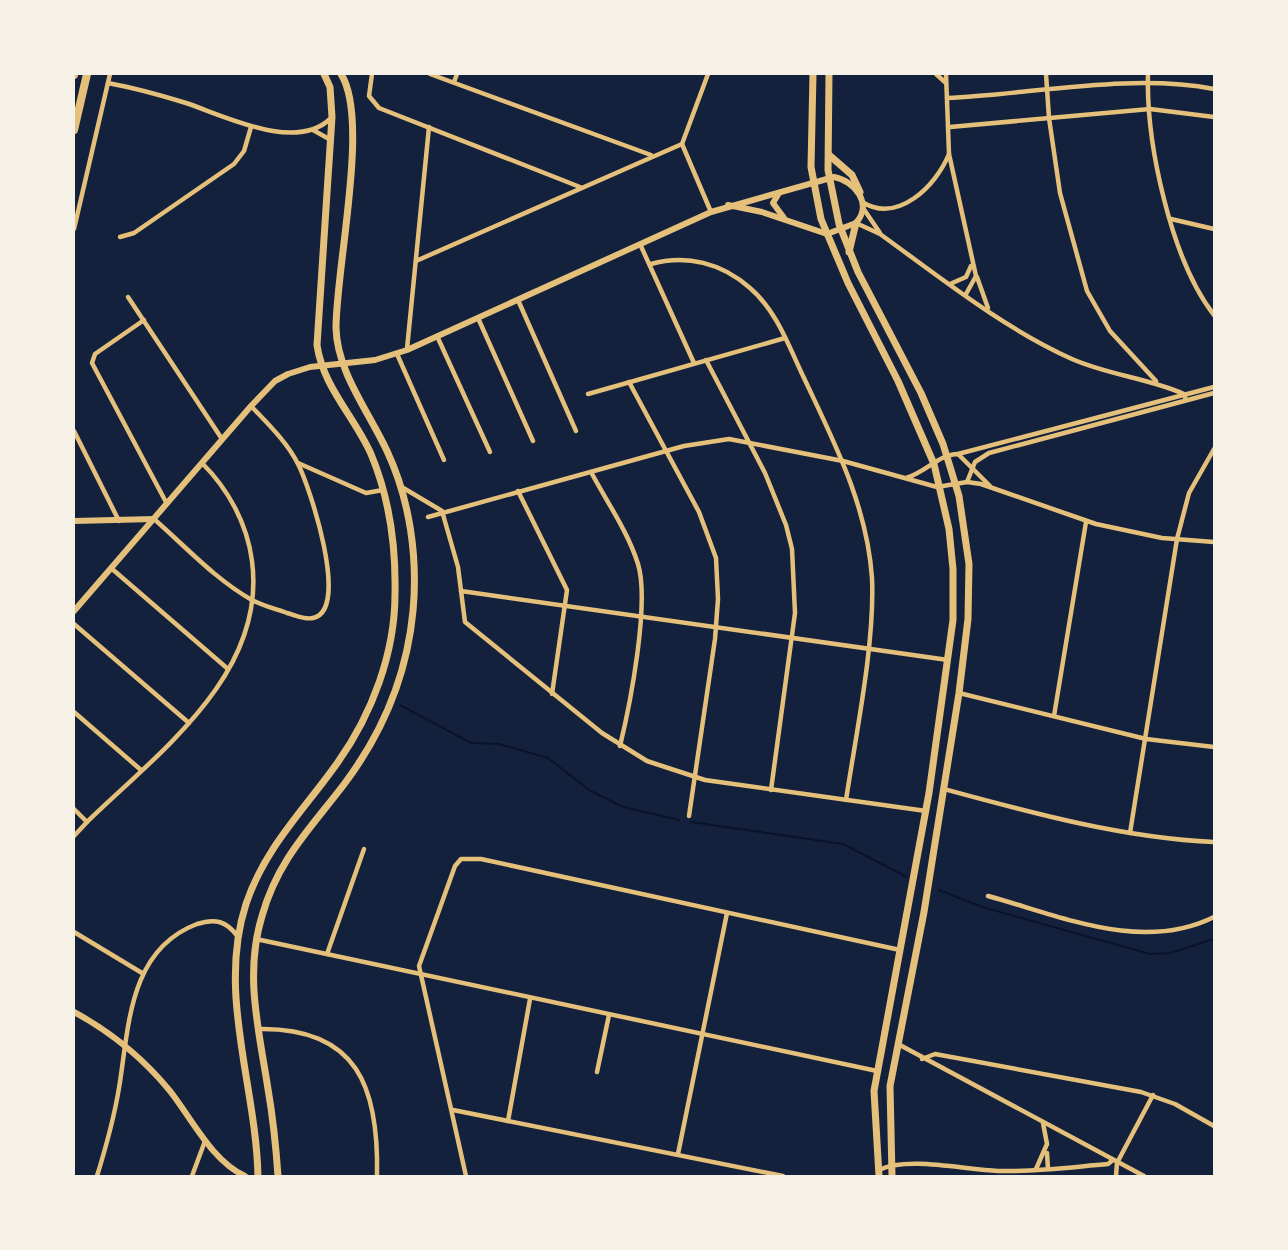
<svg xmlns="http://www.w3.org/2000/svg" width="1288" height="1250" font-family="'Sofia Sans Condensed',sans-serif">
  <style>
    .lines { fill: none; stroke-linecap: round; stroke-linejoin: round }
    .stream { stroke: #0b132b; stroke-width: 2 }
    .minor { stroke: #e5c07b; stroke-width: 4.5 }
    .secondary { stroke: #e5c07b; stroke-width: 6 }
    .primary { stroke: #e5c07b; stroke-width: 7 }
    .trunk { stroke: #e5c07b; stroke-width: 7 }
    .motorway { stroke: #e5c07b; stroke-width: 8 }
  </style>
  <rect width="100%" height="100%" fill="#14213d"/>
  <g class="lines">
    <g class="stream">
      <polyline points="400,705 471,743 499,744 548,758 589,790 623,807 679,820"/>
      <polyline points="691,822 843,844 907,877"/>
      <polyline points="939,890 982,907 1150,954 1170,953 1214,939"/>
    </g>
    <g class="minor">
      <polyline points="372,74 369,96 379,108 580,187"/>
      <polyline points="430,74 651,155"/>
      <polyline points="708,74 682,144 711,212"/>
      <polyline points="936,74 946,83"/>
      <polyline points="946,74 949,154 976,276 966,294"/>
      <polyline points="1046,74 1049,118 1060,193 1087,291 1110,331 1156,381"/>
      <path d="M1148,74C1146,143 1171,260 1214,315"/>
      <polyline points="454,82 457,74"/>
      <path d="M108,83C135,88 160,95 186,103C225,116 295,152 330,119"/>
      <path d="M947,98C1033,94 1130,73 1214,89"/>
      <polyline points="950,127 1150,109 1214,117"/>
      <polyline points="313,130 329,139"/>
      <path d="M862,202C898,224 936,186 949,154"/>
      <polyline points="863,208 880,233"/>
      <polyline points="1171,219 1214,229"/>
      <path d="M856,223L880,234C941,278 1003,328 1072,359C1108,375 1148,378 1184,394L1186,400"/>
      <polyline points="74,229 110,74"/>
      <polyline points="120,237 134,233 234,164 244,151 251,127"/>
      <polyline points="640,244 694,363"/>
      <polyline points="416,261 682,144"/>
      <path d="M651,264C686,254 722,263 750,288C777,311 789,347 804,378C834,442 867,505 872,578C875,643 856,734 846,800"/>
      <polyline points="977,277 988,308"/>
      <polyline points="950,284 966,277 971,266"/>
      <polyline points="128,297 222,439"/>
      <polyline points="518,300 576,431"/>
      <polyline points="478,318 533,441"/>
      <polyline points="144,320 95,354 92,363 167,504"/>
      <polyline points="437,336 490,452"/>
      <polyline points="407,349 429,127"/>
      <polyline points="397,354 444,460"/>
      <polyline points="706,360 765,473 786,525 792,549 795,613 771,790"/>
      <polyline points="629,382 699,512 716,558 718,599 715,639 689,816"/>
      <polyline points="588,394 785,338"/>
      <polyline points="74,431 119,521"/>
      <polyline points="958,454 1214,387"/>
      <polyline points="298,463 366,493 383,490"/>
      <path d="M591,472C607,502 628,532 638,564C650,603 630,705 620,746"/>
      <path d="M906,478C925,473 939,454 958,454L990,486"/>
      <polyline points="967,482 975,462 989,453 1214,393"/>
      <polyline points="400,486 442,511 458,567 465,622 602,733 647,761 705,780 926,811"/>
      <polyline points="518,491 567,590 552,694"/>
      <polyline points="428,517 684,446 729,439 843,461 937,487 967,482 981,484 1096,524 1162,538 1214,542"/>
      <path d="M154,519C185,546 216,580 252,600C263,606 276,609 287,613C295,615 305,620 313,618C351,610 309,485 298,464C287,442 268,424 251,406"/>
      <polyline points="111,568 228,669"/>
      <polyline points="461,591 948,660"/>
      <polyline points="74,624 189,723"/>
      <polyline points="959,693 1146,739 1214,747"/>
      <polyline points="74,712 141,770"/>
      <polyline points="1054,716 1086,522"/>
      <path d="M944,789C1032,813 1123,838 1214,842"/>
      <path d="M74,809L87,822C159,752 267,674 252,561C247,523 228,489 202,463"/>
      <polyline points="1130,833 1177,539 1189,493 1214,449"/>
      <polyline points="74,836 87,822"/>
      <path d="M988,896C1061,916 1142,953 1214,917"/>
      <polyline points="74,932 142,973"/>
      <polyline points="256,939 877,1071"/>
      <polyline points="327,954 364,849"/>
      <path d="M258,1029C358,1027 379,1088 377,1176"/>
      <polyline points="898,1044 1144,1176"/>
      <polyline points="922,1059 935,1054 1141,1092 1175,1104 1214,1126"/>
      <polyline points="597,1072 609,1015"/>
      <polyline points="453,1110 783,1176"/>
      <polyline points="508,1121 530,999"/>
      <polyline points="1047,1153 1048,1169"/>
      <polyline points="678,1154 727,913"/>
      <polyline points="1036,1169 1047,1144 1043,1123"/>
      <path d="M879,1170C908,1156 965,1170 998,1171C1035,1172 1072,1167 1108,1164L1113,1160"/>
      <path d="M97,1176C106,1147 114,1118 119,1088C129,1028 128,950 197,924C215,918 227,921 238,937"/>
      <polyline points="192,1176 205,1141"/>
      <polyline points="466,1176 419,966 455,866 461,859 481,859 900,950"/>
      <polyline points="1116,1176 1117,1163 1153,1095"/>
    </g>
    <g class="secondary">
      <polyline points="779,193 773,203 784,218"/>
      <polyline points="74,521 154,519"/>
      <path d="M74,611L251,406L275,381L288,374L310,367L375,360L407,350L711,212L834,177C855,181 873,204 856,223L827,234L762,212L728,205"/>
      <path d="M74,1012C111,1032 143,1058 170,1091C192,1119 212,1161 245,1176"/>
    </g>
    <g class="primary">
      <path d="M258,1176C256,1086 217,993 246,904C265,847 305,809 338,762C372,714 395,653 395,594C396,547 389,497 371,454C354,416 323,387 317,345L332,117L330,87L324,74"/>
      <path d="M278,1176C276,1147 273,1118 268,1089C259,1030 244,975 262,916C278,859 311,828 345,783C383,732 407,675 413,611C418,558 410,500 387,451C369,412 337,372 336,328C336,267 370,119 341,74"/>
    </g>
    <g class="trunk">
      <polyline points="813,74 811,167 821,219 848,283 898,381 934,464 949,529 953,569 953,620 929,793 874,1091 879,1176"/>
      <polyline points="829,74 828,170 839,224 858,272 921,393 943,444 959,496 969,564 968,619 959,693 924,912 890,1086 892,1176"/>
      <polyline points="829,155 852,175 860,192"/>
      <polyline points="849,252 856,223"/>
    </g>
    <g class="motorway">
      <polyline points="74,75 74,74"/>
      <polyline points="74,130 87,74"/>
    </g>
  </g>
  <rect width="1288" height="1250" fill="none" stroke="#f6f1e7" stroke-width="150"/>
</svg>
